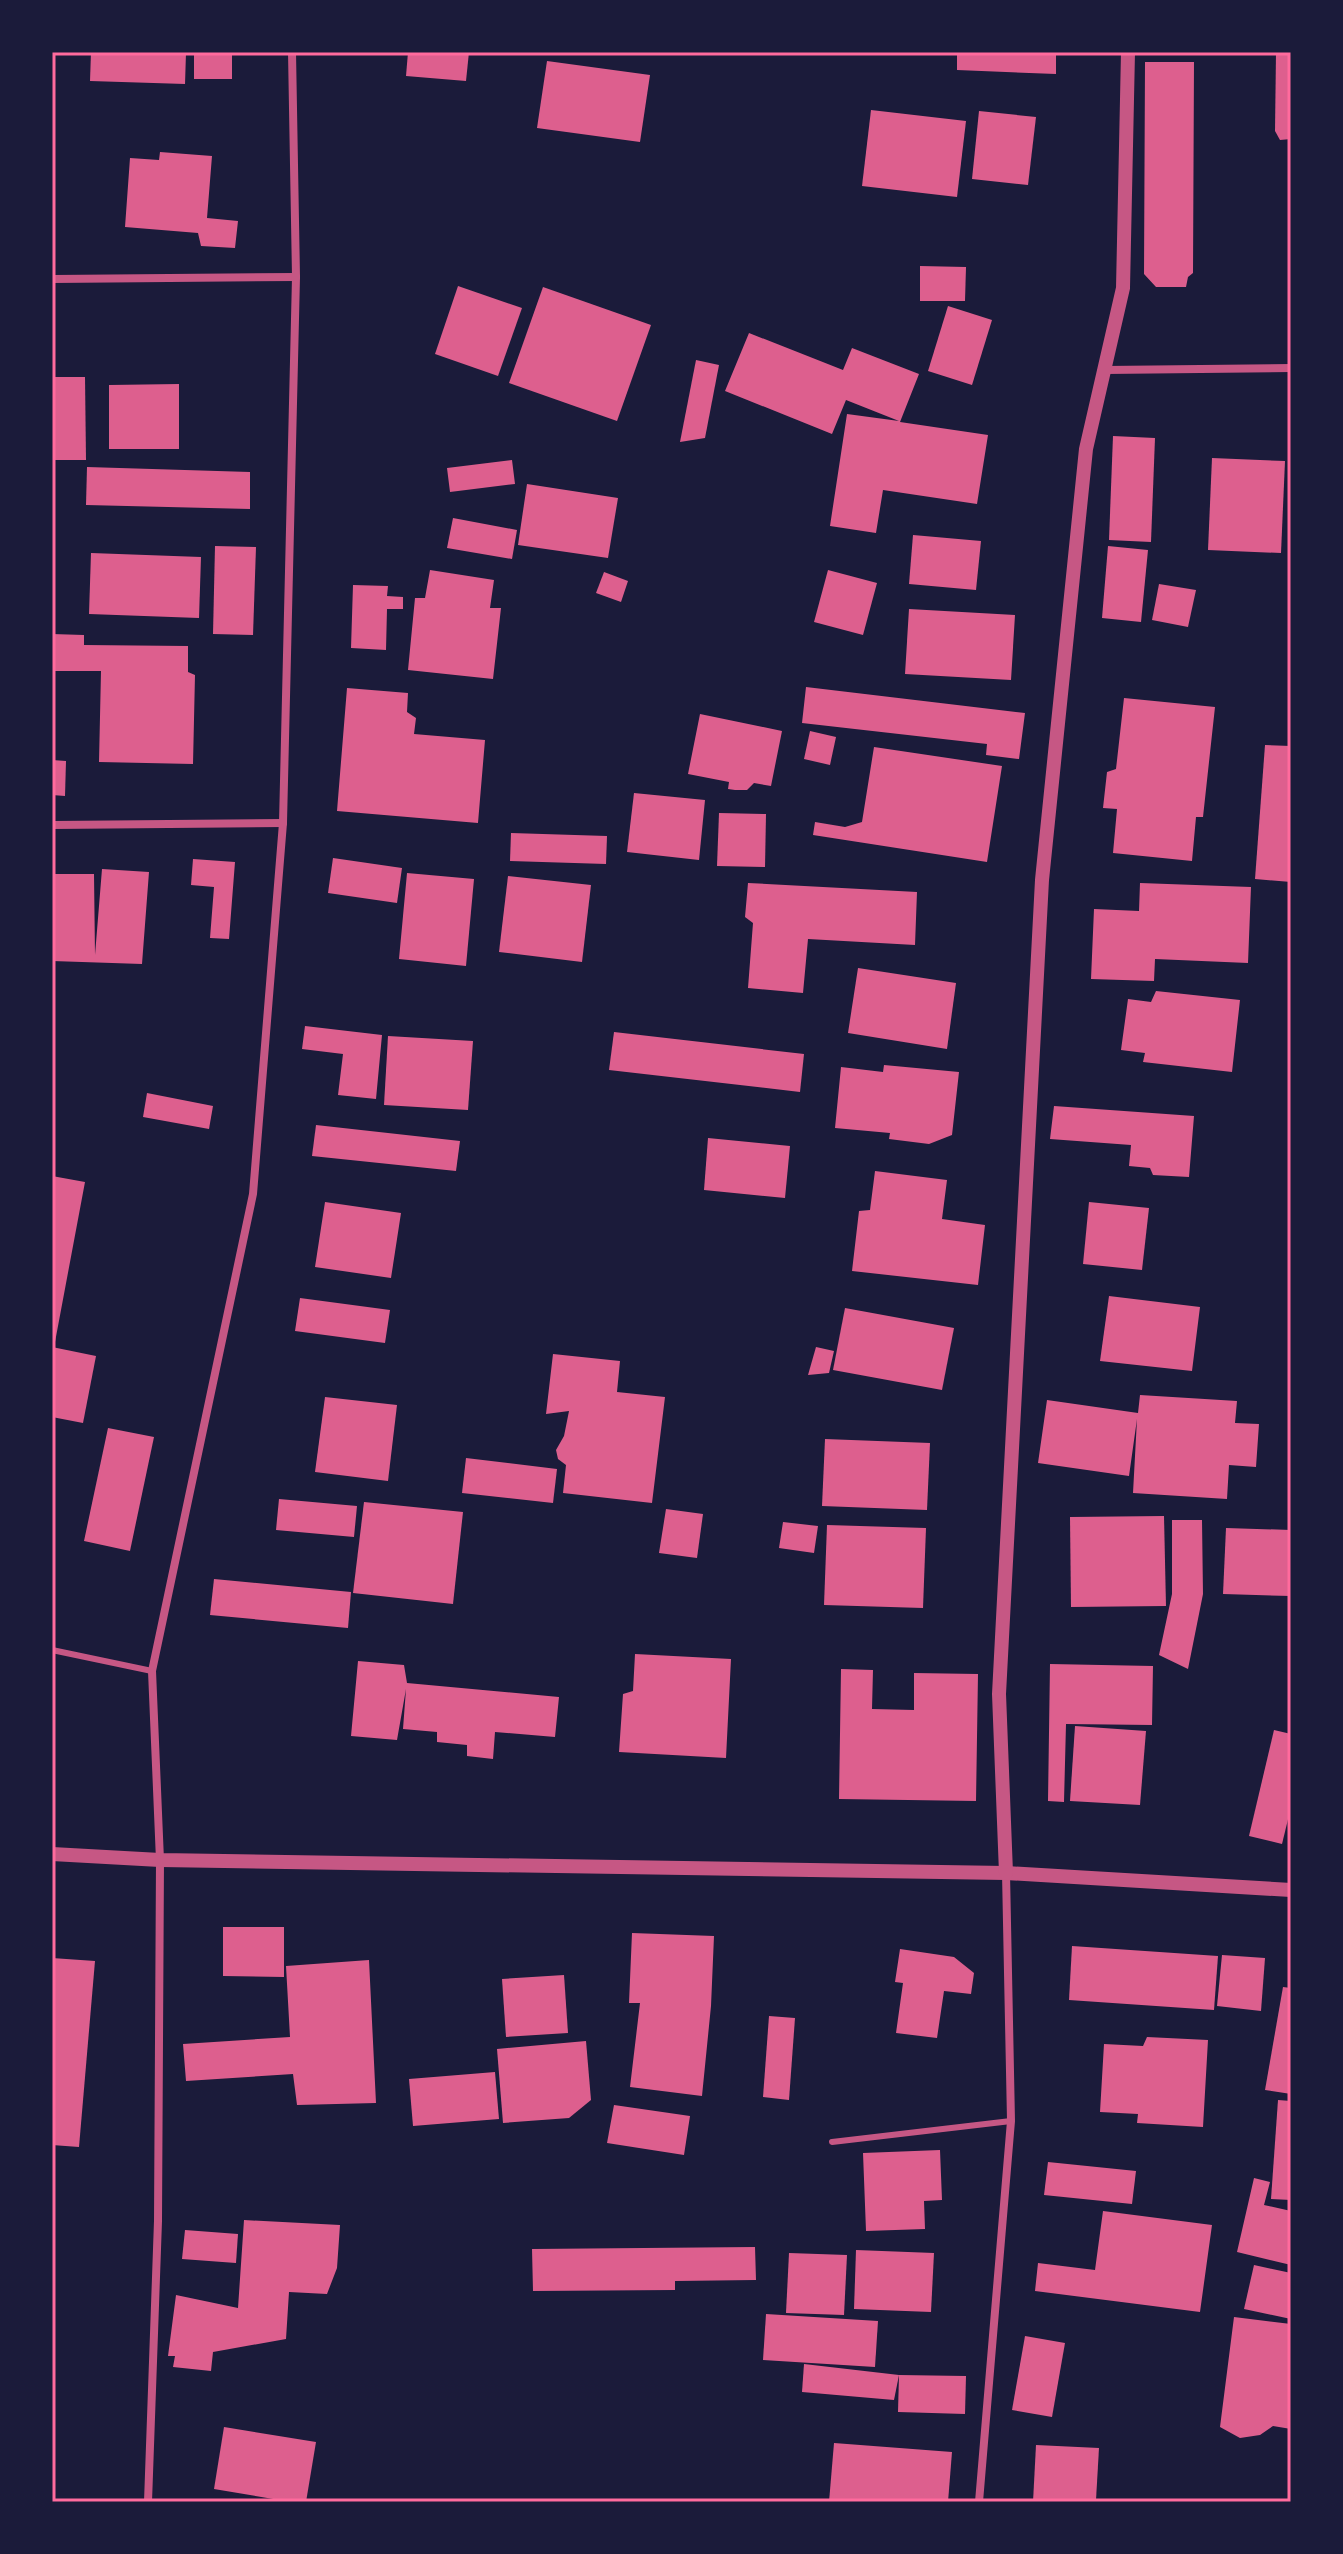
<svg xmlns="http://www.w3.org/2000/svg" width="1343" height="2554" font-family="Arial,sans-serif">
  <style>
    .building { fill: #dd5f8e }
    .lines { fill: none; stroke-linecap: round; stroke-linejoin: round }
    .service { stroke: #c65784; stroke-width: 6 }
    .minor { stroke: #c65784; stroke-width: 8 }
    .tertiary { stroke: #c65784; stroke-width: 14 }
    .neatline { fill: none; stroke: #ff6b9d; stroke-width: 3 }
  </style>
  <rect width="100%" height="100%" fill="#1b1b3a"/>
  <g class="building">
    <polygon points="91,52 186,52 185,84 90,81"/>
    <rect x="194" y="52" width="38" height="27"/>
    <polygon points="408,52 469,52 466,81 406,76"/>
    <polygon points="957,52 1056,52 1056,74 957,70"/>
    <polygon points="1276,52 1291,52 1291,139 1280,140 1275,131"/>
    <polygon points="547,61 650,75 640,142 537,128"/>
    <polygon points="1145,62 1194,62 1193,273 1188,277 1186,287 1156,287 1144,274"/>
    <polygon points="871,110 966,121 957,197 862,186"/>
    <polygon points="979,111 1036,117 1028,185 972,179"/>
    <polygon points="160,152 212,156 207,218 238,221 235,248 201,246 198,233 125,227 130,158 159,160"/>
    <polygon points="920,266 966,267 965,301 920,301"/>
    <polygon points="458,286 522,308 498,376 435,354"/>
    <polygon points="543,287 651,325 617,421 509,383"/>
    <polygon points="948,306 992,320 972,385 928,371"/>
    <polygon points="749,333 843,370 852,348 919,374 900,422 988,435 977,504 883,490 876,533 830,526 847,414 899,421 846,400 832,434 725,391"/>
    <polygon points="696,360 719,365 705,438 680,442"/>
    <polygon points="52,377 85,377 86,460 52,460"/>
    <polygon points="179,384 179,449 109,449 109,385"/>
    <polygon points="1113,436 1155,438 1151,542 1109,540"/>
    <polygon points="1212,458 1285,461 1281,553 1208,550"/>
    <polygon points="512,460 515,484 450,492 447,468"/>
    <polygon points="87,467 250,472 250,509 86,505"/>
    <polygon points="527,484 618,498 608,558 518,545"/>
    <polygon points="453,518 517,530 512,559 447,548"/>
    <polygon points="913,535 981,541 976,590 909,584"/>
    <polygon points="215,546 256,547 253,635 213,634"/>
    <polygon points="1108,546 1148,550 1141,622 1102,618"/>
    <polygon points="91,553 201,557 199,618 89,614"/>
    <polygon points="430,570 494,580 490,608 501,608 493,679 408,670 415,598 425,598"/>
    <polygon points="828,570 877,583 863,635 814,622"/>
    <polygon points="604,572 628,581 621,602 596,593"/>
    <polygon points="1159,584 1196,590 1188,627 1152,620"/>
    <polygon points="353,585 388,586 387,596 403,597 403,609 387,609 386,650 351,648"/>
    <polygon points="909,609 1015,615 1011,680 905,674"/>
    <polygon points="52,634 84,635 84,645 188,646 188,672 195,675 193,764 99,762 101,671 52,671"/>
    <polygon points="806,687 1025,713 1019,759 986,755 987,744 802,723"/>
    <polygon points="347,688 408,693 407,712 416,718 414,734 485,740 478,823 337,811"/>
    <polygon points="1124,698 1215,707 1203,817 1196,817 1192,861 1113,853 1117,809 1103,808 1107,772 1116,769"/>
    <polygon points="700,714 782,731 771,786 754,783 747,790 735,790 728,789 729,782 688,774"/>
    <polygon points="810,731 836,737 830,765 804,759"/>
    <polygon points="1265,745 1291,746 1291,882 1255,879"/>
    <polygon points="874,747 1002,766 987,862 813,835 815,822 845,827 862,822"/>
    <polygon points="52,760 66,761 65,796 52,795"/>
    <polygon points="634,793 705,800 699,860 627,852"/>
    <polygon points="719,813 766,814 765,867 717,866"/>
    <polygon points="511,833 607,836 606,864 510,861"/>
    <polygon points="333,858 402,868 397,903 328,893"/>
    <polygon points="193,859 235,862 229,939 210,938 214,887 191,885"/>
    <polygon points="102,869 149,872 142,964 52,961 52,874 94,874 95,955"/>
    <polygon points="407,873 474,879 466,966 399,959"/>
    <polygon points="508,876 591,885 582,962 499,952"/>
    <polygon points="748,883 917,892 915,945 808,939 803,993 748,988 753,923 745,917"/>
    <polygon points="1140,883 1251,887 1248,963 1155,959 1154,981 1091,979 1094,909 1139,911"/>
    <polygon points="858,968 956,983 947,1049 848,1033"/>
    <polygon points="1156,991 1240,1000 1232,1072 1143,1062 1145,1053 1121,1050 1128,999 1151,1002"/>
    <polygon points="305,1026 382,1035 376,1099 338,1095 343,1054 302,1049"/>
    <polygon points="614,1032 804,1054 800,1092 609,1070"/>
    <polygon points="388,1036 473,1041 468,1110 384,1105"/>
    <polygon points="884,1065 959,1072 952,1135 929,1144 889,1139 890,1133 835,1128 841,1067 883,1072"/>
    <polygon points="147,1093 213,1106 209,1129 143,1117"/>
    <polygon points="1054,1106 1194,1116 1189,1177 1153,1175 1150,1168 1129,1166 1131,1145 1050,1139"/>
    <polygon points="316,1125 460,1141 456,1171 312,1156"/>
    <polygon points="708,1138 790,1146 785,1198 704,1190"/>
    <polygon points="875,1171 947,1180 942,1219 985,1225 978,1285 852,1271 859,1211 870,1210"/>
    <polygon points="52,1176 85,1182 55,1342 52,1341"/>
    <polygon points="325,1202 401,1213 391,1278 315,1267"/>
    <polygon points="1089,1202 1149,1208 1142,1270 1083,1264"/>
    <polygon points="1109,1296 1200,1307 1192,1371 1100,1361"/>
    <polygon points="300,1298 390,1310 385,1343 295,1331"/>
    <polygon points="845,1308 954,1328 942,1390 833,1370"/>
    <polygon points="52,1347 96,1356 83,1423 52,1417"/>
    <polygon points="816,1347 834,1351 829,1373 808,1375"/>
    <polygon points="553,1354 620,1361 617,1392 665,1397 652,1503 563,1493 566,1465 558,1459 556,1450 564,1436 569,1411 546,1414"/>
    <polygon points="1140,1395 1237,1401 1235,1423 1259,1424 1256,1467 1229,1465 1227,1499 1133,1493 1137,1419 1129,1476 1038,1463 1047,1400 1138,1413"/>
    <polygon points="325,1397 397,1405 388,1481 315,1472"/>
    <polygon points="108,1428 154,1437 130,1551 84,1541"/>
    <polygon points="825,1439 930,1443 927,1510 822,1506"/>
    <polygon points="466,1458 557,1469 553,1503 462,1493"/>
    <polygon points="279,1499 357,1506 354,1537 276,1530"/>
    <polygon points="364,1502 463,1512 453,1604 353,1593"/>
    <polygon points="666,1509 703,1514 697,1558 659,1553"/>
    <polygon points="1164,1516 1166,1606 1071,1607 1070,1517"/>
    <polygon points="1172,1520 1202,1520 1203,1594 1188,1669 1159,1655 1172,1594"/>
    <polygon points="783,1522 818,1526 814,1553 779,1548"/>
    <polygon points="827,1525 926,1528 923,1608 824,1605"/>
    <polygon points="1226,1528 1291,1530 1291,1596 1223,1594"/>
    <polygon points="214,1579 351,1592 348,1628 210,1615"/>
    <polygon points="635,1654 731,1659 726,1758 619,1752 623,1694 633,1691"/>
    <polygon points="358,1661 404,1665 407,1683 559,1697 555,1737 495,1732 493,1759 467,1756 467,1745 437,1742 437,1732 403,1729 406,1689 397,1740 351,1736"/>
    <polygon points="1050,1664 1153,1666 1152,1725 1066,1724 1064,1802 1048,1801"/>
    <polygon points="841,1669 873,1670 872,1709 914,1710 914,1673 978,1674 976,1801 839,1799"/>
    <polygon points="1075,1726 1146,1731 1140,1805 1070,1801"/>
    <polygon points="1274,1730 1291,1734 1291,1807 1282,1844 1249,1836"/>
    <polygon points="223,1927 284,1927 284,1977 223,1976"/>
    <polygon points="632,1933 714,1936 711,2006 702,2096 630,2087 640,2003 629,2003"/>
    <polygon points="1072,1946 1218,1956 1214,2010 1069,2000"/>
    <polygon points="900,1949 954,1957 974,1973 971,1994 944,1991 937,2038 896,2033 903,1983 895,1982"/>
    <polygon points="1222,1955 1265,1958 1261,2011 1217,2006"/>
    <polygon points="52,1958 95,1961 79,2147 52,2145"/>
    <polygon points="369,1960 376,2103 297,2105 293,2074 186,2081 183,2044 290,2037 286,1966"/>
    <polygon points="564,1975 568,2033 506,2037 502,1979"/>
    <polygon points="1283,1987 1291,1988 1291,2094 1265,2090"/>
    <polygon points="769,2016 795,2018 789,2100 763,2097"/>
    <polygon points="1147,2037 1208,2040 1203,2127 1137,2123 1138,2114 1100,2112 1104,2044 1143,2046"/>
    <polygon points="586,2041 591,2100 569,2118 503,2123 497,2049"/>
    <polygon points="495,2072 499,2119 413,2126 409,2079"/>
    <polygon points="1278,2100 1291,2101 1291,2200 1271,2199"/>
    <polygon points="614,2105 690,2116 684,2155 607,2143"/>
    <polygon points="940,2150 942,2200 924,2201 925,2229 866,2231 863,2153"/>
    <polygon points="1048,2162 1136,2171 1132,2204 1044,2195"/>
    <polygon points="1254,2178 1270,2182 1264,2205 1291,2211 1291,2265 1237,2252"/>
    <polygon points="1103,2211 1212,2225 1200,2312 1035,2291 1038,2263 1095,2270"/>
    <polygon points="244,2220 340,2225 337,2268 327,2294 289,2292 286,2339 213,2352 211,2371 173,2367 175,2356 168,2356 176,2295 238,2308"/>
    <polygon points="185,2230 238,2234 236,2263 182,2259"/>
    <polygon points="755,2247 756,2280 675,2281 675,2290 533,2291 532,2249"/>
    <polygon points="856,2250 934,2253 931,2312 854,2309"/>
    <polygon points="789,2253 847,2255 844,2315 786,2313"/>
    <polygon points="1254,2265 1291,2273 1291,2319 1244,2309"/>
    <polygon points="766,2314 878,2321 875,2367 763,2360"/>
    <polygon points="1234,2317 1291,2324 1291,2429 1273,2426 1260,2435 1240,2438 1220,2427"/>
    <polygon points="1025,2336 1065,2343 1052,2417 1012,2410"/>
    <polygon points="804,2364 899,2375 894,2400 802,2392"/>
    <polygon points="899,2375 966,2376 965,2414 898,2412"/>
    <polygon points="224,2427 316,2442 306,2502 291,2502 214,2489"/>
    <polygon points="834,2443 952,2452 948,2502 829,2502"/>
    <polygon points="1036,2445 1099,2448 1096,2500 1094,2502 1033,2502"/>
  </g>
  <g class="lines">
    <g class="service">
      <polyline points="52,1650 152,1671"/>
      <polyline points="832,2142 1011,2121"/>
    </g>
    <g class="minor">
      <polyline points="52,279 296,277"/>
      <polyline points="1105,370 1291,368"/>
      <polyline points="52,825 283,823"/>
      <polyline points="148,2502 158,2221 160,1860 152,1671 253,1194 283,823 296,277 292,52"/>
      <polyline points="979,2502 1011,2121 1006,1873"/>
    </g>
    <g class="tertiary">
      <polyline points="52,1854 160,1860 1006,1873 1291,1890"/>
      <polyline points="1006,1873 999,1694 1042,880 1086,449 1123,288 1128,52"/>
    </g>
  </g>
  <rect width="1343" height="2554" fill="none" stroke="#1b1b3a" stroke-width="108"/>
  <rect x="54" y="54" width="1235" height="2446" class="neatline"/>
</svg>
